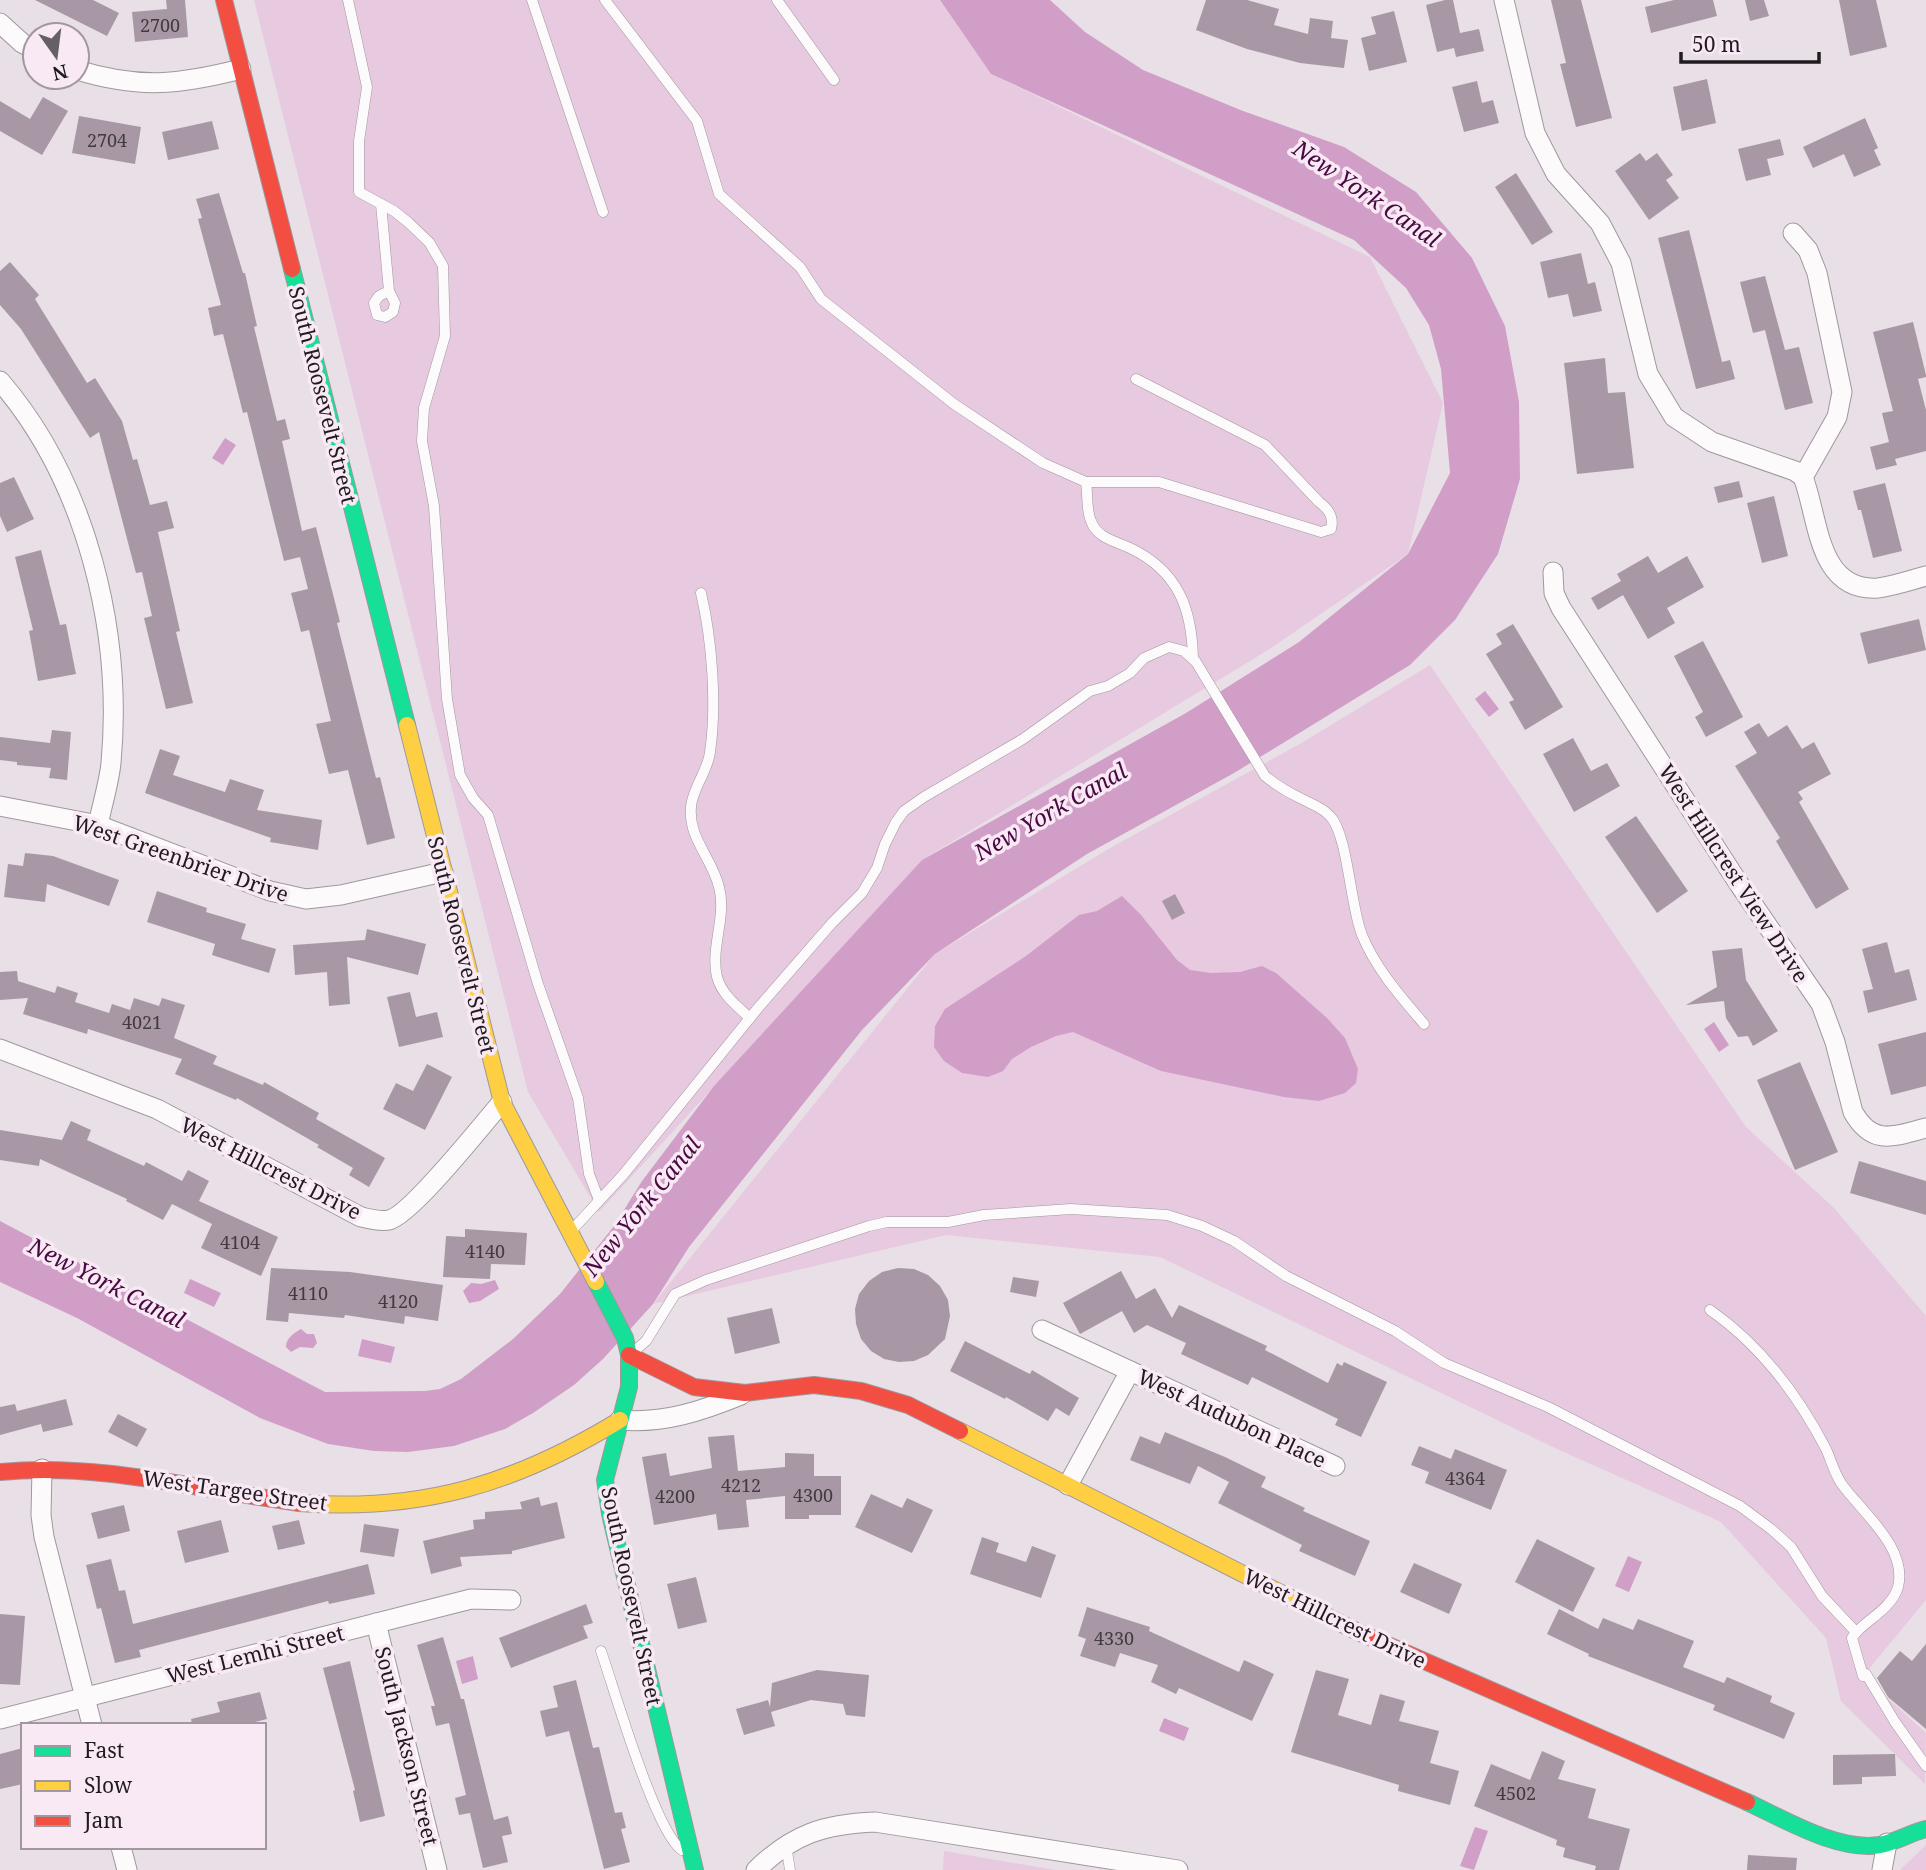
<svg xmlns="http://www.w3.org/2000/svg" width="1926" height="1870" font-family="'Noto Serif',serif">
  <style>
    .green { fill: #e7c9e0 }
    .water { fill: #d19ec8 }
    .building { fill: #a898a5 }
    .lines { fill: none; stroke-linecap: round; stroke-linejoin: round }
    .lane-casing { stroke: #9e989d; stroke-width: 11 }
    .street-casing { stroke: #9e989d; stroke-width: 21 }
    .fast-casing { stroke: #9e989d; stroke-width: 18 }
    .slow-casing { stroke: #9e989d; stroke-width: 18 }
    .jam-casing { stroke: #9e989d; stroke-width: 18 }
    .lane { stroke: #fcfafb; stroke-width: 10 }
    .street { stroke: #fcfafb; stroke-width: 19 }
    .fast { stroke: #16e098; stroke-width: 16 }
    .slow { stroke: #ffcf43; stroke-width: 16 }
    .jam { stroke: #f24e42; stroke-width: 16 }
    .labels { text-anchor: middle; dominant-baseline: central; stroke-width: 7; stroke-linejoin: round; paint-order: stroke }
    .number-label { font-size: 18px; fill: #423a40 }
    .street-label { font-size: 21px; fill: #201b1f; stroke: #f8e9f5 }
    .water-label { font-size: 23px; font-style: italic; fill: #490942; stroke: #f8e9f5 }
  </style>
  <rect width="100%" height="100%" fill="#e8e0e6"/>
  <g class="green">
    <polygon points="254,0 940,0 991,74 1370,257 1443,403 1408,554 1268,650 922,860 599,1212 528,1092"/>
    <polygon points="1430,665 1746,1127 1834,1208 1926,1316 1926,1600 1863,1676 1926,1733 1925,1784 1841,1701 1826,1638 1721,1522 1559,1450 1160,1257 946,1235 653,1304 935,954 1110,848 1298,745"/>
    <polygon points="1926,1845 1926,1870 1900,1870"/>
    <polygon points="944,1851 1055,1870 943,1870"/>
  </g>
  <g class="water">
    <polygon points="940,0 1050,0 1085,32 1143,70 1243,111 1344,147 1416,192 1472,258 1505,326 1519,402 1520,479 1498,554 1455,620 1410,665 1234,773 1087,854 935,954 862,1030 689,1247 653,1304 603,1359 574,1385 533,1413 505,1429 454,1446 408,1452 374,1451 328,1444 260,1418 77,1318 0,1282 0,1221 325,1392 425,1391 440,1389 461,1379 513,1339 560,1294 614,1226 642,1181 714,1086 922,860 1186,713 1299,642 1408,554 1450,473 1441,369 1429,325 1406,288 1354,240 991,74"/>
    <polygon points="225,438 236,445 223,465 212,458"/>
    <polygon points="1485,691 1499,709 1489,717 1475,699"/>
    <polygon points="1122,896 1141,915 1177,960 1190,970 1211,973 1240,972 1262,966 1276,973 1327,1018 1345,1038 1358,1069 1356,1083 1345,1093 1319,1101 1284,1097 1161,1071 1073,1032 1056,1036 1031,1047 1012,1059 1003,1071 988,1077 962,1073 944,1061 934,1047 935,1026 945,1009 1026,956 1079,915 1097,911"/>
    <polygon points="1714,1022 1729,1045 1719,1052 1704,1029"/>
    <polygon points="190,1279 221,1293 214,1307 184,1293"/>
    <polygon points="495,1280 499,1289 480,1301 469,1303 463,1291 471,1283 481,1284"/>
    <path d="M301,1329L307,1334H314L317,1343L313,1348L300,1347L291,1352L286,1347C286,1338 294,1333 301,1329Z"/>
    <polygon points="362,1339 395,1347 391,1363 358,1356"/>
    <polygon points="1628,1556 1642,1562 1629,1592 1615,1586"/>
    <polygon points="473,1656 478,1679 462,1684 456,1661"/>
    <polygon points="1164,1718 1189,1728 1184,1741 1159,1731"/>
    <polygon points="1475,1827 1488,1831 1474,1870 1460,1866"/>
  </g>
  <g class="building">
    <polygon points="35,0 93,0 119,13 107,36"/>
    <polygon points="166,0 185,0 188,37 135,42 132,12 167,9"/>
    <polygon points="1206,0 1247,0 1279,9 1274,25 1308,34 1310,18 1333,21 1331,38 1348,40 1344,68 1300,63 1247,49 1196,30"/>
    <polygon points="1445,0 1453,0 1460,33 1479,29 1484,51 1456,57 1454,48 1437,52 1426,5"/>
    <polygon points="1551,0 1581,0 1612,118 1576,127 1560,64 1566,63"/>
    <polygon points="1674,0 1713,0 1717,16 1651,33 1645,7"/>
    <polygon points="1745,0 1764,0 1769,16 1750,21"/>
    <polygon points="1839,0 1876,0 1887,47 1850,56"/>
    <polygon points="1394,11 1407,62 1369,71 1361,38 1376,34 1371,17"/>
    <polygon points="1707,79 1716,123 1682,131 1673,87"/>
    <polygon points="1477,81 1482,103 1493,100 1499,123 1464,132 1452,87"/>
    <polygon points="43,97 68,111 42,155 0,131 0,101 30,119"/>
    <polygon points="79,116 141,127 135,164 72,153"/>
    <polygon points="1865,118 1878,148 1874,150 1881,165 1854,177 1844,154 1813,168 1803,147"/>
    <polygon points="212,121 219,149 168,160 162,132"/>
    <polygon points="1780,139 1784,155 1767,159 1771,175 1746,181 1738,149"/>
    <polygon points="1640,153 1646,161 1657,153 1673,175 1666,180 1679,198 1649,220 1615,171"/>
    <polygon points="1516,173 1553,232 1532,245 1495,187"/>
    <polygon points="219,193 243,273 245,273 257,326 254,327 277,421 285,419 290,439 282,441 302,531 316,527 340,622 337,623 376,778 380,777 395,838 367,845 348,770 329,774 316,724 331,721 309,630 301,632 291,593 308,589 300,557 284,561 247,412 243,413 223,334 214,336 208,308 221,305 198,219 202,218 196,199"/>
    <polygon points="1689,230 1722,362 1730,360 1735,379 1696,389 1658,238"/>
    <polygon points="1581,253 1588,284 1595,282 1602,311 1573,317 1568,294 1548,298 1540,262"/>
    <polygon points="10,262 39,295 35,299 87,383 95,378 122,421 133,460 137,459 150,505 167,501 174,528 158,532 180,631 176,632 193,703 166,709 144,618 152,616 142,572 136,573 99,432 90,438 21,329 0,305 0,271"/>
    <polygon points="1765,276 1785,350 1799,347 1813,403 1785,410 1765,330 1753,333 1740,282"/>
    <polygon points="1913,322 1926,375 1926,377 1918,379 1926,410 1926,451 1895,459 1897,465 1876,470 1870,447 1889,442 1882,413 1893,411 1873,332"/>
    <polygon points="1605,358 1608,393 1625,392 1634,468 1577,474 1564,363"/>
    <polygon points="14,477 34,519 7,532 0,516 0,483"/>
    <polygon points="1739,481 1743,497 1718,503 1714,487"/>
    <polygon points="1885,483 1902,551 1873,558 1861,510 1858,510 1853,491"/>
    <polygon points="1774,496 1788,556 1762,563 1747,503"/>
    <polygon points="41,550 60,625 66,624 76,674 38,681 29,631 33,630 15,557"/>
    <polygon points="1648,556 1658,573 1687,556 1704,587 1667,608 1675,623 1648,639 1623,595 1598,610 1591,598 1621,581 1617,574"/>
    <polygon points="1919,619 1926,650 1868,664 1860,633"/>
    <polygon points="1513,624 1563,707 1525,730 1509,702 1514,700 1486,654 1502,644 1496,634"/>
    <polygon points="1703,641 1743,717 1706,737 1695,717 1703,712 1674,656"/>
    <polygon points="1759,723 1768,737 1787,725 1802,749 1814,742 1831,774 1798,792 1803,799 1799,802 1849,889 1816,909 1776,841 1780,838 1735,766 1757,753 1744,732"/>
    <polygon points="52,730 71,732 67,780 49,778 51,768 17,765 17,762 0,760 0,737 50,743"/>
    <polygon points="1573,738 1591,771 1607,763 1620,786 1574,812 1543,754"/>
    <polygon points="160,749 180,756 173,775 225,792 230,779 264,790 257,810 322,820 318,850 270,842 271,838 145,793"/>
    <polygon points="1636,816 1688,891 1657,913 1605,837"/>
    <polygon points="25,853 53,856 119,880 109,906 47,884 45,902 4,897 8,864 23,866"/>
    <polygon points="157,891 207,908 206,912 246,924 241,939 276,949 269,973 212,955 215,944 147,922"/>
    <polygon points="1175,894 1185,913 1172,920 1162,901"/>
    <polygon points="367,929 426,944 418,975 347,957 350,1004 329,1006 327,972 295,975 293,945 365,940"/>
    <polygon points="1887,942 1895,973 1909,969 1917,1000 1868,1013 1863,991 1873,989 1862,949"/>
    <polygon points="1742,948 1746,980 1778,1031 1753,1046 1748,1036 1738,1037 1726,1018 1724,1001 1686,1005 1717,987 1712,951"/>
    <polygon points="17,971 18,981 55,993 57,986 78,993 75,1002 109,1013 112,1004 130,1010 134,998 159,1006 162,998 185,1005 174,1038 217,1056 213,1064 263,1085 264,1082 319,1113 316,1119 385,1158 369,1187 349,1175 353,1168 317,1147 319,1145 237,1098 236,1100 175,1074 182,1059 88,1029 87,1034 23,1014 28,998 0,1000 0,972"/>
    <polygon points="410,992 416,1017 437,1012 443,1037 399,1047 387,997"/>
    <polygon points="1926,1032 1926,1086 1891,1095 1878,1044"/>
    <polygon points="1800,1062 1838,1152 1795,1170 1757,1080"/>
    <polygon points="427,1064 452,1077 425,1130 383,1109 396,1083 413,1091"/>
    <polygon points="71,1121 91,1130 87,1140 144,1166 146,1162 182,1181 188,1170 209,1181 199,1201 278,1237 261,1276 201,1248 212,1224 172,1204 163,1220 126,1201 127,1199 40,1159 39,1166 0,1160 0,1130 62,1140"/>
    <polygon points="1859,1161 1926,1181 1926,1215 1850,1193"/>
    <polygon points="465,1229 527,1233 525,1265 491,1264 490,1279 443,1277 446,1236 465,1237"/>
    <polygon points="271,1268 350,1272 443,1285 438,1321 405,1316 404,1324 345,1315 344,1318 289,1313 288,1322 266,1320"/>
    <polygon points="898,1268 914,1269 928,1275 940,1286 948,1300 950,1316 945,1339 928,1355 914,1361 899,1362 884,1359 871,1351 861,1339 856,1324 855,1309 859,1294 869,1281 882,1272"/>
    <polygon points="1121,1271 1136,1299 1155,1288 1172,1318 1179,1305 1267,1346 1265,1350 1328,1383 1337,1363 1342,1366 1344,1362 1387,1382 1361,1437 1335,1425 1338,1419 1252,1377 1248,1385 1181,1354 1186,1343 1147,1325 1134,1333 1122,1311 1080,1334 1063,1303"/>
    <polygon points="1013,1277 1039,1281 1036,1297 1010,1292"/>
    <polygon points="772,1308 780,1343 735,1354 727,1318"/>
    <polygon points="965,1341 1030,1374 1032,1370 1079,1398 1069,1416 1056,1408 1048,1421 1006,1397 1005,1399 950,1371"/>
    <polygon points="66,1399 73,1425 43,1432 41,1424 0,1435 0,1407 15,1404 17,1411"/>
    <polygon points="118,1414 147,1429 137,1447 108,1432"/>
    <polygon points="1165,1432 1225,1457 1266,1477 1261,1487 1305,1508 1303,1511 1370,1541 1355,1576 1299,1551 1302,1545 1218,1503 1229,1482 1198,1466 1190,1484 1130,1460 1140,1436 1160,1444"/>
    <polygon points="734,1435 738,1471 785,1467 785,1453 814,1454 814,1476 841,1476 841,1515 809,1515 809,1519 785,1519 785,1496 746,1500 749,1527 718,1530 716,1514 654,1525 642,1457 666,1453 670,1476 712,1468 708,1437"/>
    <polygon points="1419,1446 1451,1459 1455,1449 1507,1470 1491,1510 1425,1483 1429,1472 1411,1465"/>
    <polygon points="871,1494 902,1508 907,1498 933,1510 912,1553 855,1527"/>
    <polygon points="539,1497 541,1506 557,1502 565,1538 512,1551 512,1554 460,1557 462,1566 431,1574 423,1541 474,1529 473,1520 485,1519 485,1512 522,1509 520,1502"/>
    <polygon points="124,1505 130,1531 98,1539 91,1513"/>
    <polygon points="221,1520 229,1552 185,1563 177,1531"/>
    <polygon points="299,1520 305,1544 278,1550 272,1526"/>
    <polygon points="364,1524 399,1529 394,1557 360,1552"/>
    <polygon points="982,1537 999,1543 996,1552 1026,1562 1032,1546 1056,1555 1041,1598 970,1574"/>
    <polygon points="1537,1539 1595,1568 1573,1612 1515,1582"/>
    <polygon points="111,1559 119,1591 125,1590 133,1624 368,1564 375,1594 329,1604 328,1601 139,1650 141,1657 115,1663 101,1608 97,1609 86,1565"/>
    <polygon points="1414,1563 1462,1584 1449,1614 1400,1592"/>
    <polygon points="696,1577 707,1622 678,1629 667,1584"/>
    <polygon points="586,1604 593,1623 583,1626 588,1638 511,1668 499,1638"/>
    <polygon points="1087,1607 1150,1627 1149,1631 1239,1672 1244,1660 1274,1674 1252,1721 1179,1688 1176,1694 1151,1682 1158,1665 1120,1653 1115,1667 1080,1656 1086,1639 1078,1636"/>
    <polygon points="1559,1609 1598,1629 1603,1618 1633,1630 1638,1619 1694,1641 1683,1667 1724,1683 1727,1677 1772,1696 1770,1702 1795,1713 1784,1739 1713,1710 1715,1705 1588,1656 1589,1654 1547,1634"/>
    <polygon points="0,1614 25,1616 20,1685 0,1684"/>
    <polygon points="443,1637 461,1699 464,1699 494,1820 508,1816 512,1834 502,1836 508,1862 483,1868 470,1813 459,1815 455,1798 466,1795 449,1723 436,1726 431,1706 435,1706 417,1645"/>
    <polygon points="1926,1644 1926,1729 1888,1697 1877,1678 1900,1651 1912,1661"/>
    <polygon points="350,1661 385,1816 360,1822 353,1791 355,1790 323,1668"/>
    <polygon points="817,1670 869,1675 865,1717 846,1715 843,1704 811,1700 771,1712 775,1726 744,1735 736,1709 768,1700 770,1707 772,1683"/>
    <polygon points="1316,1670 1349,1679 1338,1715 1371,1725 1380,1694 1405,1701 1399,1721 1439,1731 1430,1763 1459,1771 1450,1805 1398,1791 1399,1785 1291,1752"/>
    <polygon points="576,1680 593,1748 599,1747 615,1813 622,1812 626,1828 621,1829 630,1862 604,1869 569,1731 546,1737 540,1711 558,1707 553,1686"/>
    <polygon points="260,1692 267,1719 243,1725 192,1725 191,1719 220,1712 217,1702"/>
    <polygon points="23,1748 23,1784 0,1789 0,1754"/>
    <polygon points="1542,1751 1565,1761 1558,1779 1596,1789 1588,1818 1630,1829 1619,1870 1595,1870 1596,1866 1563,1857 1565,1848 1556,1845 1557,1840 1474,1806 1491,1764 1530,1780"/>
    <polygon points="1895,1754 1896,1776 1862,1777 1862,1784 1833,1785 1833,1755"/>
    <polygon points="1748,1855 1797,1858 1796,1870 1747,1870"/>
  </g>
  <g class="lines">
    <defs>
      <g id="lane">
        <polyline points="348,0 367,87 359,141 359,192 394,211 409,223 429,242 443,266 445,336 424,408 422,441 434,506 447,699 460,775 473,798 488,815 538,984 578,1098 589,1174 599,1200"/>
        <polyline points="532,0 603,212"/>
        <polyline points="605,0 697,121 719,194 800,267 821,299 954,404 1043,463 1086,482"/>
        <polyline points="777,0 834,80"/>
        <polyline points="381,204 389,291 379,296 374,303 377,315 385,317 393,312 395,303 389,291"/>
        <path d="M1136,379L1265,445L1319,502C1329,509 1334,517 1331,529L1321,532L1159,482H1086C1088,494 1086,510 1091,521C1097,538 1115,541 1130,548C1178,571 1192,608 1193,659"/>
        <path d="M701,593C712,640 717,704 710,752C708,771 692,789 691,807C688,838 712,858 719,887C727,916 710,948 717,977C722,995 737,1006 750,1018"/>
        <path d="M572,1230L623,1175L758,1008L832,923L862,893L877,868L885,844L896,822L904,811L924,797L1023,739L1090,691L1108,686L1130,673L1144,658L1169,647L1184,651L1196,662L1265,776C1276,785 1289,793 1302,799C1311,804 1322,807 1330,816C1348,835 1350,905 1362,935C1376,969 1401,997 1424,1024"/>
        <path d="M1710,1310C1760,1345 1798,1395 1826,1449C1831,1460 1834,1472 1841,1483C1861,1512 1908,1547 1898,1587C1891,1611 1861,1622 1852,1638L1863,1676L1866,1674L1895,1722L1926,1766"/>
        <polyline points="632,1353 646,1341 675,1294 706,1280 869,1226 887,1222 948,1222 984,1215 1071,1209 1167,1215 1202,1226 1234,1241 1286,1276 1395,1331 1444,1363 1548,1407 1740,1506 1771,1529 1791,1547 1822,1596 1855,1631"/>
        <path d="M601,1651C614,1688 655,1832 682,1850"/>
        <polyline points="786,1845 790,1870"/>
      </g>
      <g id="street">
        <path d="M1504,0L1535,133L1556,174L1600,223L1621,263L1648,374L1674,417L1712,442L1795,471L1803,477C1819,518 1817,592 1878,588C1894,586 1911,580 1926,576"/>
        <polyline points="0,23 22,43 35,50"/>
        <path d="M77,70C139,89 179,85 241,69"/>
        <polyline points="1793,233 1808,250 1817,273 1842,392 1837,417 1803,477"/>
        <path d="M0,381C87,482 123,632 111,763C109,783 102,805 98,825"/>
        <path d="M1553,572L1554,593L1561,608L1739,884L1821,1004L1835,1042L1853,1112C1873,1147 1894,1136 1926,1128"/>
        <polyline points="0,806 98,825 270,891 306,899 341,895 443,872"/>
        <path d="M0,1049L157,1109L361,1217C370,1219 380,1222 389,1220C411,1215 483,1124 502,1102"/>
        <polyline points="1042,1330 1335,1466"/>
        <path d="M620,1420C663,1424 702,1411 741,1395"/>
        <polyline points="42,1469 41,1515 44,1537 92,1725"/>
        <polyline points="1068,1485 1130,1371"/>
        <polyline points="376,1623 437,1870"/>
        <polyline points="0,1719 471,1599 511,1600"/>
        <polyline points="121,1847 127,1870"/>
        <path d="M756,1870C793,1834 824,1824 875,1822L1178,1870"/>
        <polyline points="1882,1870 1887,1843"/>
      </g>
      <g id="fast">
        <polyline points="292,269 407,725"/>
        <polyline points="596,1282 625,1338 629,1355 629,1387 605,1480 610,1514 695,1870"/>
        <path d="M1747,1802C1784,1819 1838,1852 1880,1845C1896,1842 1910,1833 1926,1829"/>
      </g>
      <g id="slow">
        <polyline points="407,725 502,1102 596,1282"/>
        <polyline points="960,1431 1358,1632"/>
        <path d="M299,1503C422,1512 515,1484 620,1420"/>
      </g>
      <g id="jam">
        <polyline points="224,0 292,269"/>
        <polyline points="629,1355 694,1387 745,1393 814,1385 861,1391 908,1405 960,1431"/>
        <path d="M0,1472C101,1462 199,1490 299,1503"/>
        <polyline points="1358,1632 1747,1802"/>
      </g>
    </defs>
    <use href="#lane" class="lane-casing"/>
    <use href="#street" class="street-casing"/>
    <use href="#fast" class="fast-casing"/>
    <use href="#slow" class="slow-casing"/>
    <use href="#jam" class="jam-casing"/>
    <use href="#lane" class="lane"/>
    <use href="#street" class="street"/>
    <use href="#fast" class="fast"/>
    <use href="#slow" class="slow"/>
    <use href="#jam" class="jam"/>
  </g>
  <g class="labels">
    <g class="number-label">
      <text x="160" y="25">2700</text>
      <text x="107" y="140">2704</text>
      <text x="142" y="1022">4021</text>
      <text x="240" y="1242">4104</text>
      <text x="485" y="1251">4140</text>
      <text x="308" y="1293">4110</text>
      <text x="398" y="1301">4120</text>
      <text x="1465" y="1478">4364</text>
      <text x="741" y="1485">4212</text>
      <text x="813" y="1495">4300</text>
      <text x="675" y="1496">4200</text>
      <text x="1114" y="1638">4330</text>
      <text x="1516" y="1793">4502</text>
    </g>
    <g class="street-label">
      <text transform="translate(323 395) rotate(76)">South Roosevelt Street</text>
      <text transform="translate(181 858) rotate(19)">West Greenbrier Drive</text>
      <text transform="translate(1734 873) rotate(57)">West Hillcrest View Drive</text>
      <text transform="translate(462 945) rotate(76)">South Roosevelt Street</text>
      <text transform="translate(271 1168) rotate(27)">West Hillcrest Drive</text>
      <text transform="translate(1232 1418) rotate(25)">West Audubon Place</text>
      <text transform="translate(235 1490) rotate(8)">West Targee Street</text>
      <text transform="translate(632 1596) rotate(78)">South Roosevelt Street</text>
      <text transform="translate(1335 1618) rotate(26)">West Hillcrest Drive</text>
      <text transform="translate(255 1654) rotate(-14)">West Lemhi Street</text>
      <text transform="translate(407 1746) rotate(76)">South Jackson Street</text>
    </g>
    <g class="water-label">
      <text transform="translate(1367 193) rotate(34)">New York Canal</text>
      <text transform="translate(1050 811) rotate(-30)">New York Canal</text>
      <text transform="translate(641 1206) rotate(-51)">New York Canal</text>
      <text transform="translate(107 1282) rotate(27)">New York Canal</text>
    </g>
  </g>
  <rect x="21" y="1723" width="245" height="126" fill="#f8e9f5" stroke="#a2979f" stroke-width="2"/>
  <rect x="35" y="1746" width="35" height="10" fill="#16e098" stroke="#a2979f" stroke-width="2"/>
  <text x="84" y="1758" font-size="21" fill="#201b1f">Fast</text>
  <rect x="35" y="1781" width="35" height="10" fill="#ffcf43" stroke="#a2979f" stroke-width="2"/>
  <text x="84" y="1793" font-size="21" fill="#201b1f">Slow</text>
  <rect x="35" y="1816" width="35" height="10" fill="#f24e42" stroke="#a2979f" stroke-width="2"/>
  <text x="84" y="1828" font-size="21" fill="#201b1f">Jam</text>
  <g transform="translate(56 56) rotate(166)"><circle r="33" fill="#f8e9f5" stroke="#a2979f" stroke-width="2"/>
  <path d="M0-5L12 26L0 18L-12 26Z" fill="#666065"/>
  <text y="-10" font-size="19" font-weight="bold" text-anchor="middle" fill="#201b1f">N</text>
  </g>
  <path d="M1681 52v10h138v-10" fill="none" stroke="#201b1f" stroke-width="3.5"/>
  <text x="1692" y="52" font-size="21" fill="#201b1f" stroke="#f8e9f5" stroke-width="5" paint-order="stroke">50 m</text>
</svg>
